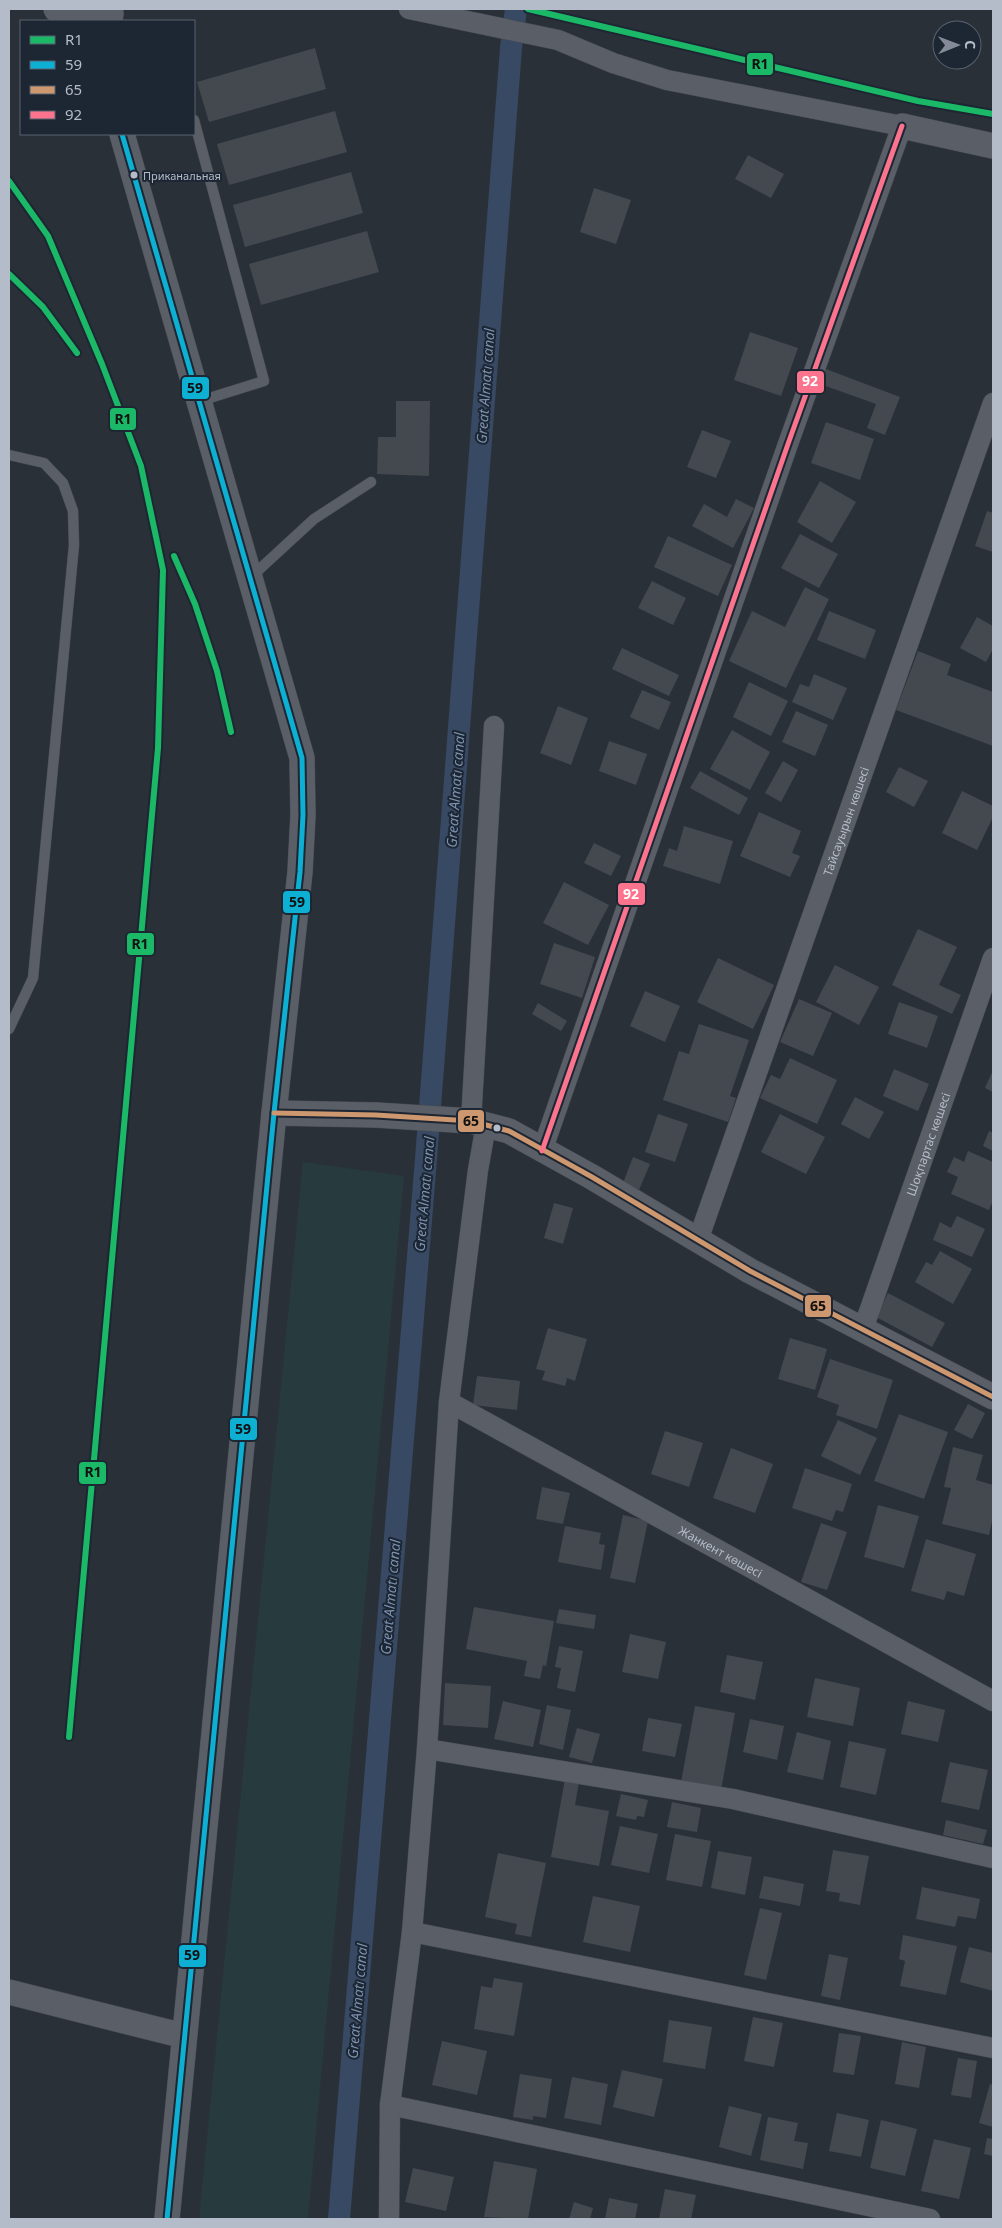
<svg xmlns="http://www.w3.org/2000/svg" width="1002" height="2228" font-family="'Noto Sans',sans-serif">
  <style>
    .green { fill: #273a3e }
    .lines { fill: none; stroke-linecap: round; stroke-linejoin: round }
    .canal { stroke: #384963; stroke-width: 22 }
    .building { fill: #444950 }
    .service-casing { stroke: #484c53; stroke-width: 11 }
    .minor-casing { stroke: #484c53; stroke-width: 21 }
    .tertiary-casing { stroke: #484c53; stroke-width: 26 }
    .service { stroke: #5a5e66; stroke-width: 10 }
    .minor { stroke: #5a5e66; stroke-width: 20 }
    .tertiary { stroke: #5a5e66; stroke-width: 25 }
    .bus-1-casing { stroke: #1d2633; stroke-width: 9 }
    .bus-2-casing { stroke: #1d2633; stroke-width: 9 }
    .bus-3-casing { stroke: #1d2633; stroke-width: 9 }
    .bus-1 { stroke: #0dafd3; stroke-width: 5 }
    .bus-2 { stroke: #cd976f; stroke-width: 5 }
    .bus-3 { stroke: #fc738d; stroke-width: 5 }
    .rail-1-casing { stroke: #1d2633; stroke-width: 10 }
    .rail-1 { stroke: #1ab867; stroke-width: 6 }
    .bus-dot { fill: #b4bcc9; stroke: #1d2633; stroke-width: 2 }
    .labels { text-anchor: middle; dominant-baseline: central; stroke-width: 4; stroke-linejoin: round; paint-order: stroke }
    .bus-label { font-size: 11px; fill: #b4bcc9; stroke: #1d2633; text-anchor: start }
    .street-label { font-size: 12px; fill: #b4bcc9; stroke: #1d2633 }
    .water-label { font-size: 14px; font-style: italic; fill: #7c92b1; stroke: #1d2633 }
    .line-badge { stroke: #1d2633; stroke-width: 2 }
    .badge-label { font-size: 14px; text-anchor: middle; font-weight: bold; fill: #fff }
    .pale-badge-label { font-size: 14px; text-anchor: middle; font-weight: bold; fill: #111 }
  </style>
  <rect width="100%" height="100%" fill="#2a3038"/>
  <polygon class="green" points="303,1162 404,1176 308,2219 199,2219"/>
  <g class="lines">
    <polyline class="canal" points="339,2219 426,1159 511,48 516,9"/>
  </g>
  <g class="building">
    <polygon points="315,48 326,89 209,122 197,82"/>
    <polygon points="335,111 347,152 229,185 217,144"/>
    <polygon points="748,155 784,174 771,198 735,179"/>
    <polygon points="351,172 363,213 245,247 233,205"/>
    <polygon points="594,188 631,200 616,244 580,232"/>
    <polygon points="367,231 379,272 261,305 249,264"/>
    <polygon points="750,332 798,348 781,396 734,380"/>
    <polygon points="826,369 900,397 885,435 867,428 876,404 820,384"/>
    <polygon points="396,401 430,401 429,476 377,474 378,437 396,437"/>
    <polygon points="826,422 874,439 860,480 811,463"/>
    <polygon points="702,430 731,441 716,478 687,467"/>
    <polygon points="820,481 856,502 832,543 797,522"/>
    <polygon points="736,499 754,508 733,548 692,526 704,504 727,517"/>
    <polygon points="987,511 993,513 993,552 975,546"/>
    <polygon points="800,534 838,554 819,588 781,568"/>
    <polygon points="668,536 732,565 718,596 654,567"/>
    <polygon points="652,581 686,598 673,625 638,608"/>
    <polygon points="805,587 829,599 786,688 729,661 752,611 785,627"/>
    <polygon points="829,611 876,630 865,659 817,640"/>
    <polygon points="977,617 993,626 993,649 986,662 960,648"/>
    <polygon points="622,648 679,675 669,696 612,669"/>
    <polygon points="918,651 951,664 947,675 993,692 993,746 896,710"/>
    <polygon points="814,674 847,688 833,720 792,702 800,684 809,687"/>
    <polygon points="749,682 788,701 771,736 733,717"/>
    <polygon points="642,690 671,702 659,730 630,717"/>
    <polygon points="558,706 588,718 571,765 540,753"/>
    <polygon points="796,711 828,725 815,756 782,742"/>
    <polygon points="732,730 770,752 750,790 710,769"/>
    <polygon points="609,741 647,754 636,785 599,771"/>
    <polygon points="783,761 798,770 781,802 765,793"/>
    <polygon points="899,767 928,781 914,807 886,792"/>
    <polygon points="700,771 748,798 739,815 690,788"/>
    <polygon points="962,791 993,806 993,817 977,850 942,833"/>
    <polygon points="759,812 801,831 792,853 800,856 790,877 740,856"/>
    <polygon points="684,826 733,841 720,884 663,866 669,848 677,851"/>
    <polygon points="594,843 621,856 611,876 584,863"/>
    <polygon points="564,882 609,905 588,945 543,923"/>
    <polygon points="918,929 957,947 939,985 961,995 952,1014 892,985"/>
    <polygon points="554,943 595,957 582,998 540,984"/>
    <polygon points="718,958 774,985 753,1029 697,1002"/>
    <polygon points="835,965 879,987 859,1025 816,1002"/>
    <polygon points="645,991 680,1006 665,1042 630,1026"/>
    <polygon points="799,999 832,1013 813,1056 780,1042"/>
    <polygon points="899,1002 938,1016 927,1048 888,1034"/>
    <polygon points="538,1003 567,1021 561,1031 532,1014"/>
    <polygon points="699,1024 749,1040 730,1096 736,1098 728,1122 663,1100 679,1051 689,1054"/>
    <polygon points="790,1058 837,1080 817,1124 760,1098 771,1075 780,1079"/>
    <polygon points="894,1069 929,1084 918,1111 883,1096"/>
    <polygon points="993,1070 993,1092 985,1088"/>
    <polygon points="855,1097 884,1112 869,1139 841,1124"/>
    <polygon points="658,1114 688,1124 675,1162 645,1152"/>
    <polygon points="780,1114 825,1137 806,1174 761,1152"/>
    <polygon points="989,1131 993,1133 993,1151 983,1146"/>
    <polygon points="968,1151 993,1162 993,1200 989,1210 951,1194 958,1177 947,1172 954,1157 964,1162"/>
    <polygon points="633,1157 650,1164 639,1190 623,1183"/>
    <polygon points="554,1203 573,1208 563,1244 544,1238"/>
    <polygon points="957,1216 985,1229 972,1257 933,1240 940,1222 951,1228"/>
    <polygon points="940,1251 972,1269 953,1304 915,1282 926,1262 932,1265"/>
    <polygon points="888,1293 945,1323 932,1347 876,1317"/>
    <polygon points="548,1328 587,1339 575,1381 567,1378 565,1386 542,1380 545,1371 536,1369"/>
    <polygon points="790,1338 827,1349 815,1390 778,1379"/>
    <polygon points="830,1359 893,1380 877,1429 836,1415 839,1405 817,1397"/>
    <polygon points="477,1376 520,1381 517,1410 473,1405"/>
    <polygon points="968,1404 985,1413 972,1439 954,1430"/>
    <polygon points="899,1414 948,1432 924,1499 874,1481"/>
    <polygon points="838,1420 877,1438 860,1475 821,1456"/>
    <polygon points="665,1431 703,1443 689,1487 651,1474"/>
    <polygon points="953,1447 983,1455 976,1480 993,1485 993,1516 989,1535 942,1524 951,1488 944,1487"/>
    <polygon points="731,1448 773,1464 755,1513 713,1498"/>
    <polygon points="805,1468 852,1484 843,1512 836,1510 832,1521 792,1508"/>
    <polygon points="542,1487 570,1493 563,1524 536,1519"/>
    <polygon points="878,1505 919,1516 904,1568 864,1557"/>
    <polygon points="623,1515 648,1521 635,1583 610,1578"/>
    <polygon points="821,1523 847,1532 827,1590 801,1582"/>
    <polygon points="565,1526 601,1533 599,1544 605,1545 601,1570 558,1562"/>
    <polygon points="926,1539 976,1554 964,1596 947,1591 944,1600 911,1591"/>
    <polygon points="474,1607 554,1621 546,1666 543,1665 540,1679 524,1676 527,1661 466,1649"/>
    <polygon points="559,1609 596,1615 594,1629 556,1623"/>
    <polygon points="630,1634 666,1642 658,1679 622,1672"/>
    <polygon points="559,1646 583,1651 575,1692 557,1688 561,1668 555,1667"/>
    <polygon points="727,1655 763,1662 755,1700 720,1692"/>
    <polygon points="815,1678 860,1688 853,1726 807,1717"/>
    <polygon points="445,1683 491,1686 488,1728 443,1725"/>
    <polygon points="503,1701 541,1710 533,1747 494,1739"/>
    <polygon points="908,1701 945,1710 938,1742 901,1734"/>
    <polygon points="547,1705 571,1710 563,1750 539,1744"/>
    <polygon points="695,1706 735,1713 721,1790 681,1782"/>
    <polygon points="648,1718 682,1724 675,1757 642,1751"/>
    <polygon points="750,1719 784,1726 777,1760 743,1752"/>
    <polygon points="577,1728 600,1734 592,1763 569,1757"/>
    <polygon points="797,1732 831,1741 823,1780 787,1772"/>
    <polygon points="849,1741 886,1749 876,1795 840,1787"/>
    <polygon points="950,1762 988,1770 979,1810 941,1802"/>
    <polygon points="565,1779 579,1782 575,1805 609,1811 599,1866 551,1857"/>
    <polygon points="621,1794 648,1800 644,1817 637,1816 636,1820 616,1816"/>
    <polygon points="672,1802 701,1808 697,1832 667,1827"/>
    <polygon points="946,1820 987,1830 983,1844 943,1835"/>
    <polygon points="620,1826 658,1834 649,1873 611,1865"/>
    <polygon points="675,1834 711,1841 702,1887 666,1880"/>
    <polygon points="833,1850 869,1856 860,1905 839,1901 840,1893 826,1891"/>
    <polygon points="718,1851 752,1857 745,1895 711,1888"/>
    <polygon points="498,1853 546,1863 531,1937 515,1934 517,1924 485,1917"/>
    <polygon points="764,1876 804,1884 800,1906 759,1898"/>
    <polygon points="922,1887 980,1899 976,1919 958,1916 955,1927 916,1919"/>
    <polygon points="593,1896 640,1906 630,1952 583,1942"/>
    <polygon points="760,1908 782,1913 766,1980 744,1975"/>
    <polygon points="903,1935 957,1946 946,1995 900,1986 905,1961 899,1959"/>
    <polygon points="969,1947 993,1953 993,1991 960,1982"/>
    <polygon points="829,1954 848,1958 840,2000 821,1996"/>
    <polygon points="494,1978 523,1983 514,2036 474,2029 481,1986 492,1988"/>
    <polygon points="753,2017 783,2023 774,2067 744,2061"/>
    <polygon points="669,2020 712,2027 705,2069 663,2062"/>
    <polygon points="839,2033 861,2036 854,2075 833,2072"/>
    <polygon points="442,2041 487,2051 477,2095 432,2085"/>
    <polygon points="902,2042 926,2047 919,2088 895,2084"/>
    <polygon points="958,2058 977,2061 971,2098 951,2095"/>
    <polygon points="622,2070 663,2079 654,2117 613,2107"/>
    <polygon points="520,2074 552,2079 546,2118 533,2116 533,2120 513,2117"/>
    <polygon points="572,2077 608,2084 601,2125 564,2118"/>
    <polygon points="990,2084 993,2085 993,2127 979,2123"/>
    <polygon points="729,2106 762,2114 751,2156 719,2147"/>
    <polygon points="837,2113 869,2120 861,2157 829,2151"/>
    <polygon points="768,2117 798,2123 794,2141 808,2143 803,2169 760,2160"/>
    <polygon points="881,2120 917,2129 905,2176 870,2168"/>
    <polygon points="987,2138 993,2139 993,2156 984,2154"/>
    <polygon points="934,2139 971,2148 959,2199 921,2191"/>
    <polygon points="494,2161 537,2169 528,2219 484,2217"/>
    <polygon points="413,2168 454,2177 446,2211 405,2202"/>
    <polygon points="665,2189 696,2195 691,2219 659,2219"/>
    <polygon points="609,2198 638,2204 635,2219 605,2219"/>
    <polygon points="574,2202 593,2208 590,2219 569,2219"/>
  </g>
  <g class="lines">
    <defs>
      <g id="service">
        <polyline points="194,120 264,381 200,401"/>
        <polyline points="9,455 44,463 63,483 73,511 74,545 33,978 9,1029"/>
        <polyline points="251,577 314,519 371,482"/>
      </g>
      <g id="minor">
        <polyline points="409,9 558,40 613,63 667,80 902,126 788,444 542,1151"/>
        <polyline points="471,1121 494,726"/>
        <path id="s1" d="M698,1240L993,403"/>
        <path id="s2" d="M863,1329L993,958"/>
        <path id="s3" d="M449,1402L993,1701"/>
        <polyline points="427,1749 733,1799 993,1858"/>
        <polyline points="412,1932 993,2048"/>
        <polyline points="390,2105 930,2219"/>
        <polyline points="389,2219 390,2105 412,1932 427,1749 449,1402 478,1170 486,1125"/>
      </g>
      <g id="tertiary">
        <polyline points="56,9 111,13 110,21"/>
        <polyline points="902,126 993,146"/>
        <polyline points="122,134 302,758 303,815 300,872 274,1113 167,2219"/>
        <polyline points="274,1113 376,1115 471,1121 509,1131 592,1177 750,1271 993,1397"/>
        <polyline points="9,1992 184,2036"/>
      </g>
    </defs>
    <use href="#service" class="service-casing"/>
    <use href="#minor" class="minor-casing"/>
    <use href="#tertiary" class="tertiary-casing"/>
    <use href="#service" class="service"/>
    <use href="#minor" class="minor"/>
    <use href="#tertiary" class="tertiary"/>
    <defs>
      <polyline id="bus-1" points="122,134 302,758 303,815 300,872 274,1113 167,2219"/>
      <polyline id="bus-2" points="274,1113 376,1115 471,1121 509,1131 592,1177 750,1271 993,1397"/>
      <polyline id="bus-3" points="542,1151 788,444 902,126"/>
    </defs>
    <use href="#bus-1" class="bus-1-casing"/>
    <use href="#bus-2" class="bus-2-casing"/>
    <use href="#bus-3" class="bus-3-casing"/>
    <use href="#bus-1" class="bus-1"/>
    <use href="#bus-2" class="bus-2"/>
    <use href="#bus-3" class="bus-3"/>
    <defs>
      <g id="rail-1">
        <polyline points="528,9 918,101 993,114"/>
        <polyline points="9,181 48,236 102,364 141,466 163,570 158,748 69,1737"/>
        <polyline points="9,274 43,307 77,353"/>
        <polyline points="174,556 195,604 217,671 231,732"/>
      </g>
    </defs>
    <use href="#rail-1" class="rail-1-casing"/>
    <use href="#rail-1" class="rail-1"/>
  </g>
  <g class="bus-dot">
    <circle cx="134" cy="175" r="4.5"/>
    <circle cx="497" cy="1128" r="4.5"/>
  </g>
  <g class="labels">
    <g class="bus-label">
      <text x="143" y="175">Приканальная</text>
    </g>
    <g class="street-label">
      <text stroke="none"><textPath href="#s1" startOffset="444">Тайсауырын көшесі</textPath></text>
      <text stroke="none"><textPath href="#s2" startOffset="196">Шоқпартас көшесі</textPath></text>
      <text stroke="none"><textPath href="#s3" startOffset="310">Жанкент көшесі</textPath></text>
    </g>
    <g class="water-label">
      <text transform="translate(485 386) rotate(-86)">Great Almatı canal</text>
      <text transform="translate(455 790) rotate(-86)">Great Almatı canal</text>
      <text transform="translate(424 1194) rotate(-85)">Great Almatı canal</text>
      <text transform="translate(390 1597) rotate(-85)">Great Almatı canal</text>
      <text transform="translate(357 2001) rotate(-85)">Great Almatı canal</text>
    </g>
  </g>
  <g class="line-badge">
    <rect x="746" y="52" width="28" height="24" rx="5" fill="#1ab867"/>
    <rect x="796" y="370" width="29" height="24" rx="5" fill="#fc738d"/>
    <rect x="181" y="376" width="29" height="24" rx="5" fill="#0dafd3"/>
    <rect x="109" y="407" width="28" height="24" rx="5" fill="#1ab867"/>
    <rect x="617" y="882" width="29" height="24" rx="5" fill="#fc738d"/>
    <rect x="282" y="890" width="29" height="24" rx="5" fill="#0dafd3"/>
    <rect x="126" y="932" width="29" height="24" rx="5" fill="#1ab867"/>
    <rect x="457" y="1109" width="28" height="24" rx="5" fill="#cd976f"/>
    <rect x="804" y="1294" width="28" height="24" rx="5" fill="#cd976f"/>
    <rect x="229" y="1417" width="29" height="24" rx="5" fill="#0dafd3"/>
    <rect x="78" y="1461" width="29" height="24" rx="5" fill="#1ab867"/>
    <rect x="178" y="1944" width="29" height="24" rx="5" fill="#0dafd3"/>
  </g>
  <g class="badge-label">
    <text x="810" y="386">92</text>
    <text x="631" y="899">92</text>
  </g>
  <g class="pale-badge-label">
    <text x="760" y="69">R1</text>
    <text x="195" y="393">59</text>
    <text x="123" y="424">R1</text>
    <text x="297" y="907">59</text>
    <text x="140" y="949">R1</text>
    <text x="471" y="1126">65</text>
    <text x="818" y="1311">65</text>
    <text x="243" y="1434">59</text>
    <text x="93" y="1477">R1</text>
    <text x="192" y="1960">59</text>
  </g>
  <rect width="1002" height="2228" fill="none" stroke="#b4bcc9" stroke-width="20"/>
  <rect x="20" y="20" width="175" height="115" fill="#1d2633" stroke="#59626f"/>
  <rect x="30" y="36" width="25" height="8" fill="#1ab867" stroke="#59626f"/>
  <text x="65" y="45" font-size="15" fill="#b4bcc9">R1</text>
  <rect x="30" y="61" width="25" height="8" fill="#0dafd3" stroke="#59626f"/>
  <text x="65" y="70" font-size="15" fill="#b4bcc9">59</text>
  <rect x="30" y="86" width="25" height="8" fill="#cd976f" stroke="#59626f"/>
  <text x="65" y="95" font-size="15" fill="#b4bcc9">65</text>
  <rect x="30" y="111" width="25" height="8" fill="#fc738d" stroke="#59626f"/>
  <text x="65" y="120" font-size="15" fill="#b4bcc9">92</text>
  <g transform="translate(957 45) rotate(89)"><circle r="24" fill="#1d2633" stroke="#59626f"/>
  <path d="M0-4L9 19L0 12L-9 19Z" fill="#848b96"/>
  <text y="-8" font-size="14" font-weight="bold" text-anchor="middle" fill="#b4bcc9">С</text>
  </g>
</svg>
